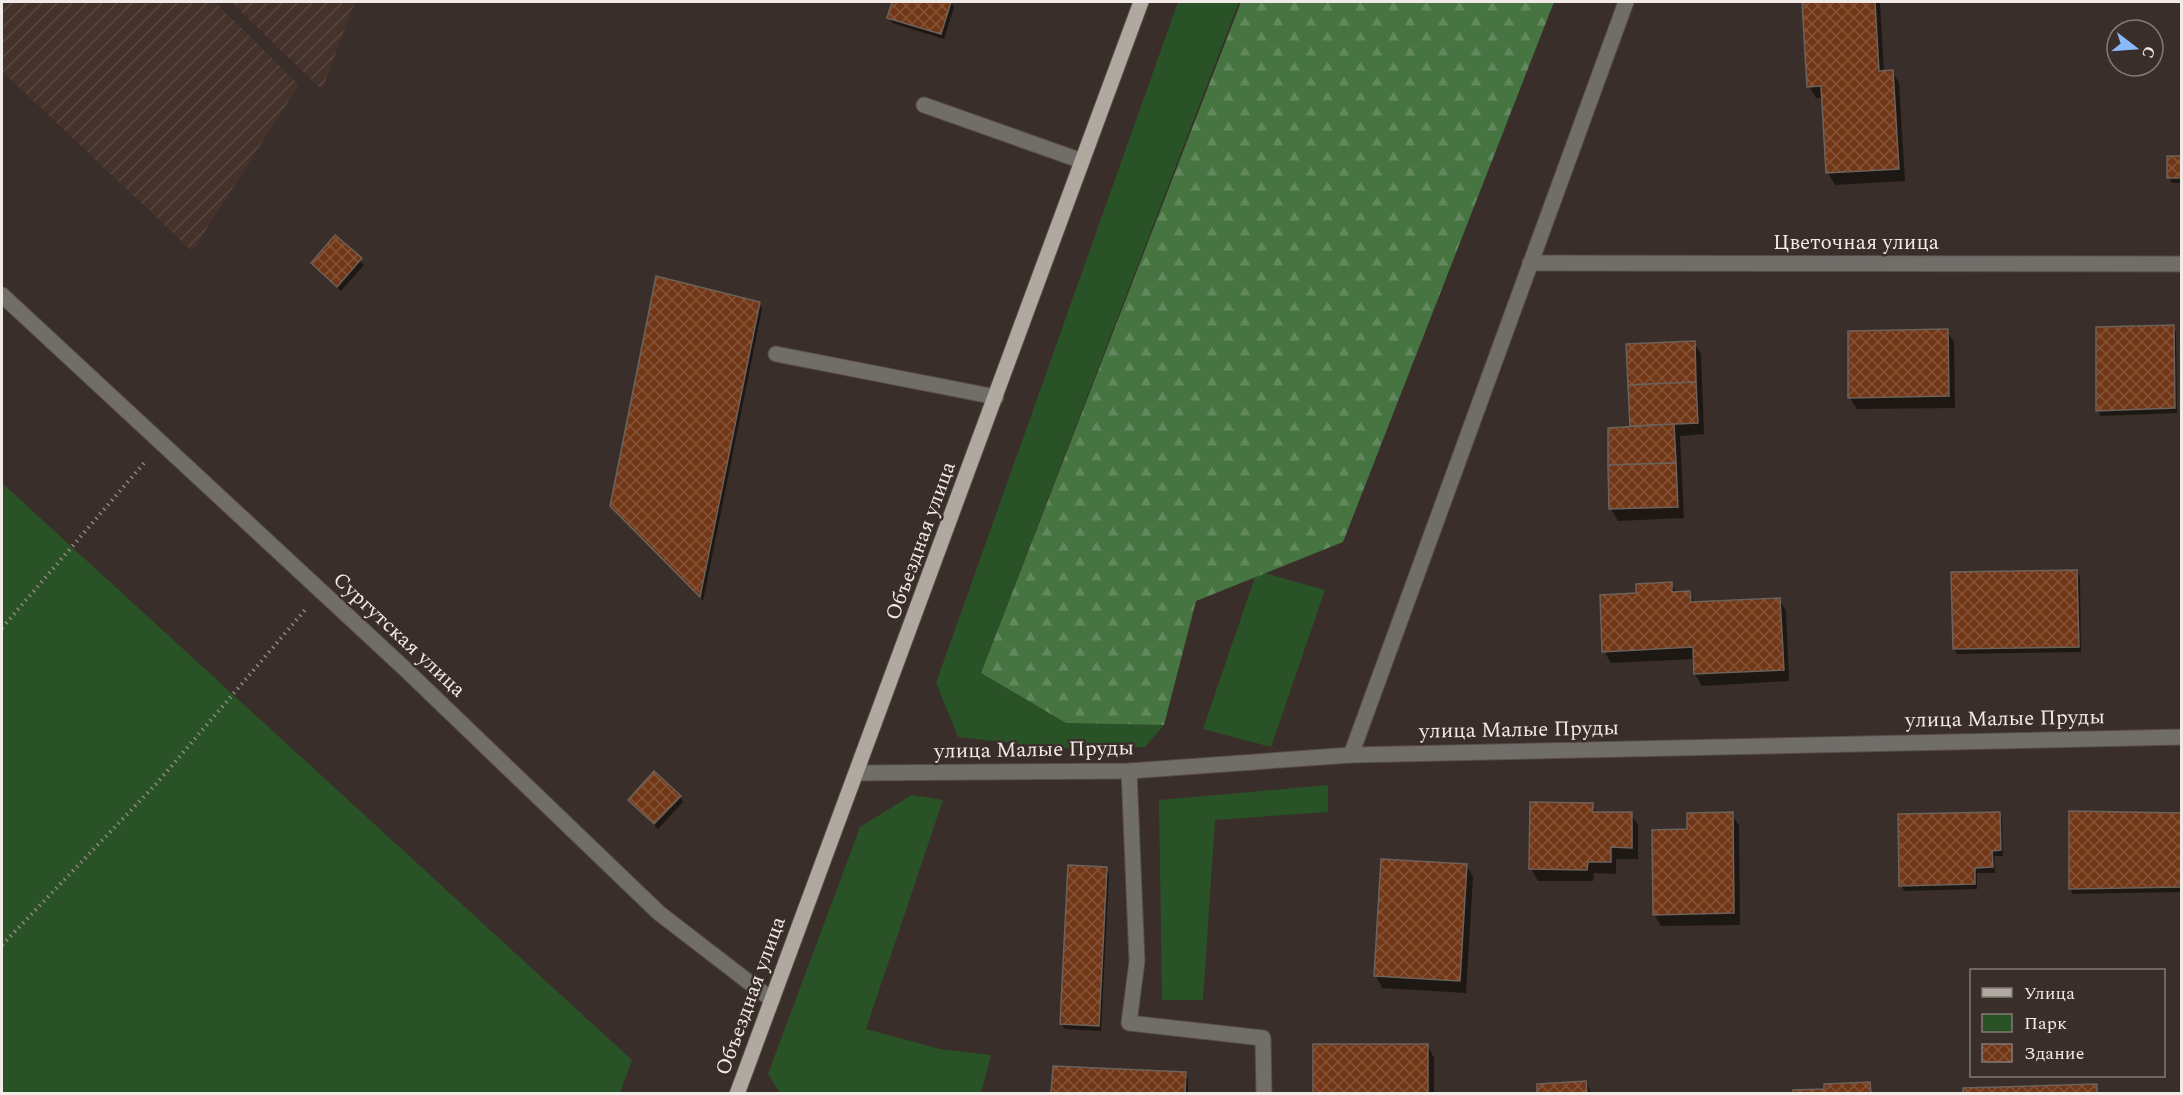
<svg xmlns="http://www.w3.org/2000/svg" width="2183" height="1095" font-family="Spectral,serif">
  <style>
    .industrial { fill: url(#industrial-furrows) }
    .green { fill: #2a5227 }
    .forest { fill: url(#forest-firs) }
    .shadow { fill: #0007 }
    .building { fill: url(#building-cross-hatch); stroke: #6d615b; stroke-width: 1.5 }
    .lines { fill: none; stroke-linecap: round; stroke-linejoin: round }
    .minor-casing { stroke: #574c47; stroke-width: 17 }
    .major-casing { stroke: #574c47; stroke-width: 17 }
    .path { stroke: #8f8682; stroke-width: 4; stroke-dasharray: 1.5 4.5; stroke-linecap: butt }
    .minor { stroke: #716d69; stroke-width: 15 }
    .major { stroke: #b0a99f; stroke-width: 15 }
    .labels { text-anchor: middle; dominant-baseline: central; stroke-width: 5; stroke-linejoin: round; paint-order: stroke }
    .street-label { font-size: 21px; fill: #f2eae7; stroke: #392e29 }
  </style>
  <defs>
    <pattern id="industrial-furrows" width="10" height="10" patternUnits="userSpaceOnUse" patternTransform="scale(1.5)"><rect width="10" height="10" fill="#45332b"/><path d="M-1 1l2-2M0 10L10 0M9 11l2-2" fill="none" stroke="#574740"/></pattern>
    <pattern id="forest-firs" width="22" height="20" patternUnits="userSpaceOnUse" patternTransform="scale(1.5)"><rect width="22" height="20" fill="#477542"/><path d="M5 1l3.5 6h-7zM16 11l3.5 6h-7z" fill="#62895d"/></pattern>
    <pattern id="building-cross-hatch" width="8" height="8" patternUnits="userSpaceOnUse" patternTransform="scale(1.5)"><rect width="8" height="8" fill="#713717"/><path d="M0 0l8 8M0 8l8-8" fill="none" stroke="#865439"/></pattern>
  </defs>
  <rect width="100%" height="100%" fill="#392e29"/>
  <g class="industrial">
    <polygon points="2,2 215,2 299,85 192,251 2,71"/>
    <polygon points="231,2 355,2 322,90"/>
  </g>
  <g class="green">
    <polygon points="1178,2 1239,2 981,673 1066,723 1164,725 1145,747 1057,748 958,737 936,683"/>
    <polygon points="2,483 632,1060 620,1093 2,1093"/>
    <polygon points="1257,571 1325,590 1271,747 1203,729"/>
    <polygon points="1328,785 1328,812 1215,820 1203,1000 1162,1000 1159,800"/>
    <polygon points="912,795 943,800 866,1029 940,1049 991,1055 981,1093 780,1093 768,1074 860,827"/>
  </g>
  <polygon class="forest" points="1241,2 1554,2 1343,542 1196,601 1164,725 1066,723 981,673"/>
  <g class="shadow">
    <polygon points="894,2 951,2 954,7 944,39 892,23 889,17"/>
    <polygon points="1804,2 1880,2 1884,72 1892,71 1899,83 1905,181 1835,185 1828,173 1824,98 1816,98 1809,86"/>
    <polygon points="2182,157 2182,183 2172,183 2169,178"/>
    <polygon points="335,237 364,265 341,291 313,264"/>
    <polygon points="759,304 762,309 703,601 611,505"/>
    <polygon points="2173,327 2176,332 2177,413 2101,416 2098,411"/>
    <polygon points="1947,331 1954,342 1955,408 1857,409 1850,398"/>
    <polygon points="1694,343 1701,354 1704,434 1680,436 1684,518 1618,521 1611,509 1609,429 1632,428 1628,345"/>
    <polygon points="2077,571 2080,577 2081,652 1957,654 1954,649"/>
    <polygon points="1671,584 1677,593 1689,593 1696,604 1779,599 1786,611 1789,681 1702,686 1695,674 1695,659 1611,663 1604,651 1638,595"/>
    <polygon points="680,797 683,802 658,829 629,800"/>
    <polygon points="1592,805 1597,813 1631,814 1638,825 1638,859 1616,859 1616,874 1594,873 1593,881 1538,881 1531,869"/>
    <polygon points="1999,813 2002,819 2003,856 1994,856 1995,873 1977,873 1977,889 1904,891 1901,885"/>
    <polygon points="1732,814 1739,826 1740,925 1661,926 1654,914 1689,831"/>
    <polygon points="2182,814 2182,892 2073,894 2070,889"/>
    <polygon points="1466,865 1473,877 1466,993 1382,988 1376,976"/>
    <polygon points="1106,869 1109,874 1101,1031 1065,1029 1062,1024"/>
    <polygon points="1428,1046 1434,1058 1434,1094 1314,1094"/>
    <polygon points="1185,1073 1188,1079 1188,1094 1053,1094"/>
    <polygon points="1586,1083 1592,1094 1539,1094"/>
  </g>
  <g class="building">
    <polygon points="892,2 951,2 941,34 887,18"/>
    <polygon points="1802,2 1875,2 1879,71 1893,70 1899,169 1826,173 1821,86 1807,87"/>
    <rect x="2167" y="156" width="15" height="22"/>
    <polygon points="335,235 362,258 337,287 311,263"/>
    <polygon points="656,276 760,302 700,597 610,506"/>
    <polygon points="2174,325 2175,408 2096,411 2096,327"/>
    <polygon points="1948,329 1949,396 1848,398 1848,331"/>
    <polygon points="1695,341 1696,382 1628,385 1626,344"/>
    <polygon points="1696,382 1698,423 1630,426 1628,385"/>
    <polygon points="1674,424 1676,463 1608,465 1608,428"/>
    <polygon points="1676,463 1678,507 1609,509 1608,465"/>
    <polygon points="2077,570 2079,647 1953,649 1951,572"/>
    <polygon points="1672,582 1672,592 1690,591 1691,602 1780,598 1784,670 1694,674 1693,647 1602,652 1600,595 1636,593 1636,584"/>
    <polygon points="654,771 681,796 654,824 628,800"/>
    <polygon points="1530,802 1593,803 1593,812 1632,812 1632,848 1611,847 1611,862 1588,862 1587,870 1529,869"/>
    <polygon points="2069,811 2182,813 2182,887 2069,889"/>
    <polygon points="1733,812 1734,913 1653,915 1652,830 1687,829 1687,813"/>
    <polygon points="2000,812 2001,850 1992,851 1993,867 1975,868 1975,884 1899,886 1898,814"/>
    <polygon points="1381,859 1467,864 1460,981 1374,976"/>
    <polygon points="1068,865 1107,867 1099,1026 1060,1024"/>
    <rect x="1313" y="1044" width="115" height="50"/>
    <polygon points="1053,1066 1186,1072 1185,1094 1051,1094"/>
    <polygon points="1586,1081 1587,1094 1537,1094 1537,1084"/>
    <polygon points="1870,1082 1871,1094 1793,1094 1793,1090 1824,1089 1824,1084"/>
    <polygon points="2097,1084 2097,1094 1963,1094 1963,1088"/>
  </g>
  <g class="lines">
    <defs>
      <g id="minor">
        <polyline points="924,105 1082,161"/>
        <polyline points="1530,263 2182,264"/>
        <polyline points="2,295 404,668 659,913 772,1000"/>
        <polyline points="776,354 996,397"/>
        <polyline points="1351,755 1626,2"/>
        <polyline points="1129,771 1137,961 1129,1023 1263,1038 1264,1094"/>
        <polyline points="857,773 1129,771 1351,755 2182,737"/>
      </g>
      <polyline id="major" points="737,1094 1141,2"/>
    </defs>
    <use href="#minor" class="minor-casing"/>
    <use href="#major" class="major-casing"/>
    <g class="path">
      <polyline points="2,628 144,463"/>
      <polyline points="2,945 157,783 305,610"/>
    </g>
    <use href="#minor" class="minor"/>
    <use href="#major" class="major"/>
  </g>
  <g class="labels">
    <g class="street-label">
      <text x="1856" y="243">Цветочная улица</text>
      <text transform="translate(921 541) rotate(-70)">Объездная улица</text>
      <text transform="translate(399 635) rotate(43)">Сургутская улица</text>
      <text transform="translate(2005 719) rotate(-1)">улица Малые Пруды</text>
      <text transform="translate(1519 730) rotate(-1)">улица Малые Пруды</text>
      <text transform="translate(1034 750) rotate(-1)">улица Малые Пруды</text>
      <text transform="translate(751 996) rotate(-70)">Объездная улица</text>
    </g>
  </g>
  <rect width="2183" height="1095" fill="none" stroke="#f2eae7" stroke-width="6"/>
  <rect x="1970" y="969" width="195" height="108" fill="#392e29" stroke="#837975" stroke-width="1.5"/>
  <rect x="1982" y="988" width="30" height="9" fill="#b0a99f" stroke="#837975" stroke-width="1.5"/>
  <text x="2024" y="999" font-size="18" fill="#f2eae7">Улица</text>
  <rect x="1982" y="1014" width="30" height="18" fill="#2a5227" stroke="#837975" stroke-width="1.5"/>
  <text x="2024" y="1029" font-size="18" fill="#f2eae7">Парк</text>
  <rect x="1982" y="1044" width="30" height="18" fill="url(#building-cross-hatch)" stroke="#837975" stroke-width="1.5"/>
  <text x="2024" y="1059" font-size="18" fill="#f2eae7">Здание</text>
  <g transform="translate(2135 48) rotate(107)"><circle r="28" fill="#392e29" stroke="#837975" stroke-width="1.5"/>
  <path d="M0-4.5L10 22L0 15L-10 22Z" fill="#8abafc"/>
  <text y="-9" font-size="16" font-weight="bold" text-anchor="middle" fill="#f2eae7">С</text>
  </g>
</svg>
